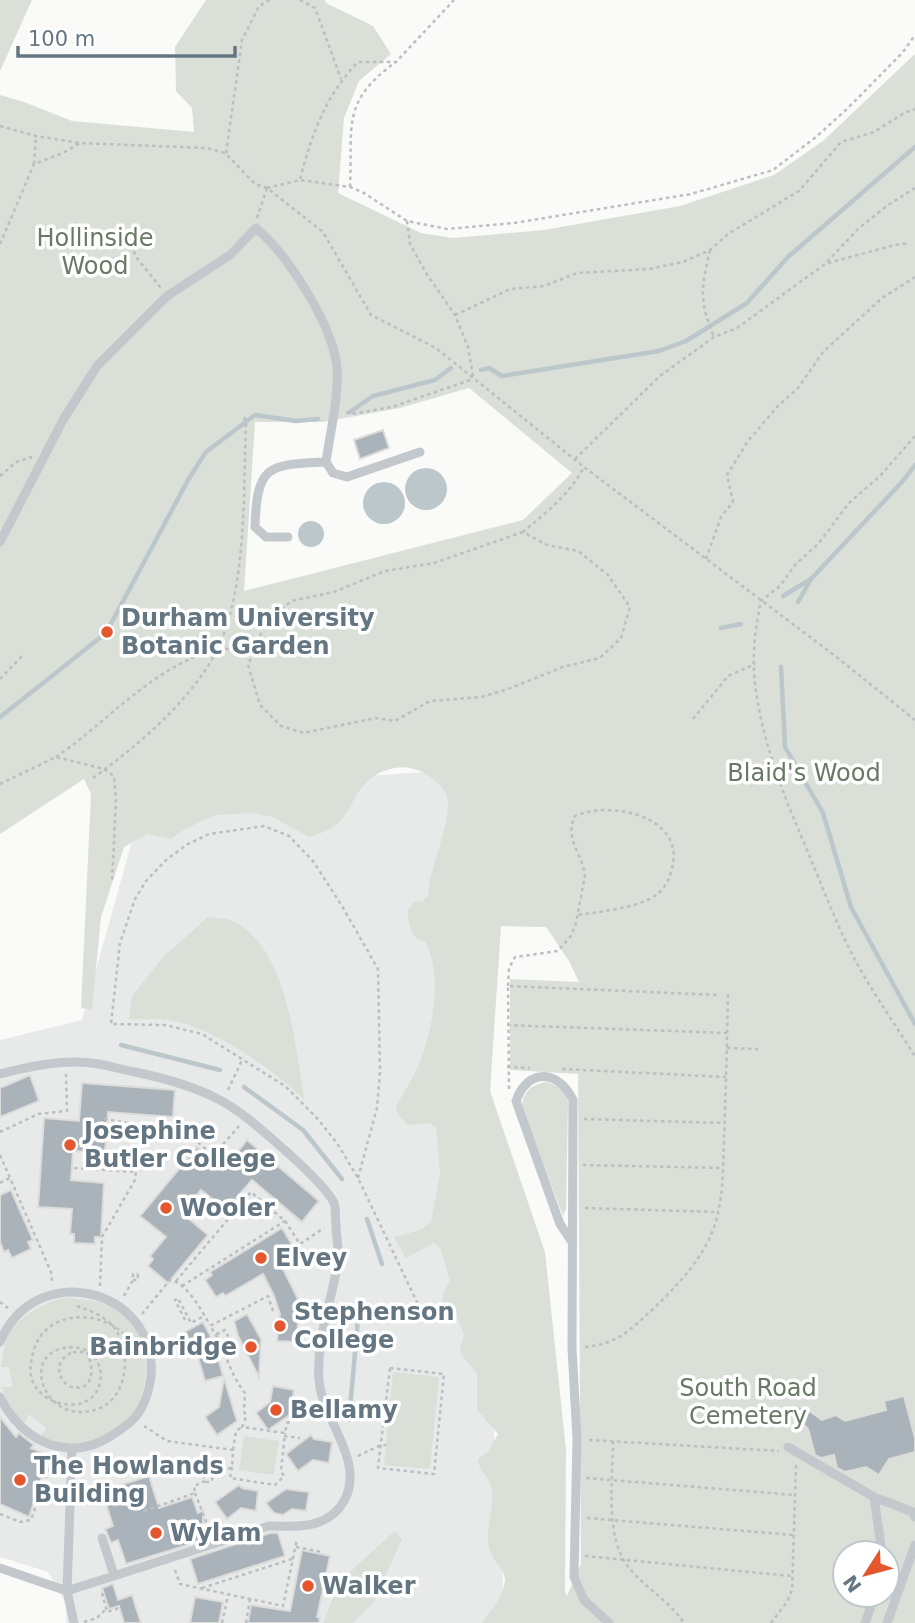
<svg xmlns="http://www.w3.org/2000/svg" width="915" height="1623" font-family="'DejaVu Sans',sans-serif">
  <style>
    .built { fill: #e8e9e9 }
    .green { fill: #dadfd7; fill-rule: evenodd }
    .water { fill: #bbc7cb }
    .lines { fill: none; stroke-linecap: round; stroke-linejoin: round }
    .stream { stroke: #bbc7cb; stroke-width: 4.5 }
    .building { fill: #aab3b9; stroke: #dcdcda; stroke-width: 2 }
    .path { stroke: #bbbfc2; stroke-width: 2.5; stroke-dasharray: 3.5 3.5; stroke-linecap: butt }
    .service { stroke: #c3c8cc; stroke-width: 9 }
    .poi-dot { fill: #e4572e; stroke: #fff; stroke-width: 2.5 }
    .labels { text-anchor: middle; dominant-baseline: central; stroke-width: 7; stroke-linejoin: round; paint-order: stroke }
    .park-label { font-size: 24px; fill: #687a64; stroke: #fff }
    .poi-label { font-size: 24px; font-weight: bold; fill: #657683; stroke: #fff; text-anchor: start }
  </style>
  <rect width="100%" height="100%" fill="#fafaf8"/>
  <polygon class="built" points="455,770 504,1601 483,1623 66,1623 66,1603 48,1572 0,1557 0,1040 82,1020 146,791"/>
  <g class="green">
    <polygon points="0,0 32,0 0,71"/>
    <path d="M206,0H325L326,3L373,26L391,54L359,81L344,118L338,193L421,233L453,238L544,230L680,206L774,175L823,141L915,54V1623H482C491,1610 503,1597 505,1581C506,1569 489,1559 488,1542C487,1523 496,1501 490,1483C487,1474 478,1469 478,1459L488,1452L498,1434L477,1410V1373L462,1356L460,1350L464,1334L454,1311C436,1305 443,1293 450,1281L441,1250L434,1243L406,1258L394,1237L421,1230L431,1222L440,1173L436,1127L429,1123L408,1125L398,1114L396,1107C402,1094 411,1082 417,1069C432,1036 444,973 425,942C410,939 410,925 407,911L414,902L423,901L428,896C430,865 449,830 448,801C448,791 437,782 429,776C405,759 375,768 359,791C353,800 349,811 342,819C333,829 321,833 309,837L273,817L250,813L215,815L185,829L171,839L147,834L124,847L101,917L92,1010L81,1008L91,794L84,779L0,834V95L24,102L72,121L194,132L192,108L176,91L175,47ZM469,388L572,473L523,520L244,591L255,422H323L400,408ZM501,926L546,927L569,961L579,982L510,979V1070L578,1074L581,1564L567,1596L565,1591L566,1450L545,1252L490,1091ZM845,1553H887V1595H845Z"/>
    <path d="M208,917C214,918 223,918 230,920C287,943 295,1045 304,1099C274,1070 214,1028 173,1021C159,1018 143,1020 129,1019L132,996L164,956Z"/>
    <path d="M546,1082C557,1085 565,1090 568,1102L566,1209L563,1216L522,1108C522,1092 531,1085 546,1082Z"/>
    <path d="M64,1298C83,1299 104,1300 120,1312C159,1340 152,1416 109,1437C86,1447 63,1444 40,1437L47,1428L29,1414L23,1425L10,1408L2,1387H13L9,1367H1C3,1357 4,1343 9,1334C18,1317 45,1302 64,1298Z"/>
    <polygon points="393,1372 439,1377 430,1469 384,1465"/>
    <polygon points="244,1436 279,1441 274,1475 239,1470"/>
    <polygon points="395,1531 402,1539 373,1603 353,1623 323,1623 340,1581"/>
  </g>
  <g class="water">
    <circle cx="426" cy="489" r="21"/>
    <circle cx="384" cy="503" r="21"/>
    <circle cx="311" cy="534" r="13"/>
  </g>
  <g class="lines">
    <g class="stream">
      <polyline points="481,370 489,368 502,376 659,351 686,341 747,303 788,257 915,147"/>
      <polyline points="350,412 373,396 435,380 451,368"/>
      <polyline points="783,596 811,579"/>
      <polyline points="798,602 811,579 902,482 915,465"/>
      <polyline points="721,628 741,624"/>
      <polyline points="781,667 785,747 823,813 851,907 915,1024"/>
      <polyline points="0,717 106,633 188,480 206,452 255,415 296,421 318,419"/>
      <polyline points="121,1045 220,1070"/>
      <polyline points="244,1087 303,1130 342,1179"/>
      <polyline points="367,1219 382,1264"/>
      <polyline points="349,1420 358,1319"/>
    </g>
  </g>
  <g class="building">
    <polygon points="383,430 389,448 360,459 354,440"/>
    <polygon points="30,1075 39,1101 0,1117 0,1088"/>
    <polygon points="82,1083 175,1090 173,1117 108,1112 105,1152 73,1151 71,1180 104,1183 101,1237 95,1237 95,1244 74,1243 74,1234 70,1234 72,1209 38,1207 44,1118 79,1121"/>
    <polygon points="247,1140 319,1201 302,1222 252,1180 226,1210 201,1190 182,1213 208,1235 168,1283 148,1266 153,1259 150,1256 166,1237 140,1216 197,1147 223,1170"/>
    <polygon points="11,1190 33,1240 28,1242 31,1249 12,1258 8,1250 4,1252 0,1242 0,1195"/>
    <polygon points="282,1228 297,1253 280,1263 299,1301 297,1342 277,1341 280,1314 274,1296 263,1274 225,1296 223,1293 216,1297 205,1280 212,1275 210,1272"/>
    <polygon points="247,1314 261,1339 259,1377 238,1336 234,1321"/>
    <polygon points="203,1322 212,1339 219,1334 217,1354 223,1376 205,1381 197,1354 185,1332"/>
    <polygon points="224,1378 237,1421 217,1435 205,1417 219,1407"/>
    <polygon points="273,1386 294,1390 291,1408 294,1412 268,1430 256,1413 270,1402"/>
    <polygon points="904,1396 915,1438 915,1452 889,1459 879,1475 866,1467 845,1472 837,1468 834,1455 821,1458 815,1455 808,1429 802,1423 792,1419 796,1405 808,1410 822,1420 836,1415 845,1421 886,1410 884,1401"/>
    <polygon points="0,1417 16,1437 19,1433 34,1445 31,1448 49,1455 29,1517 0,1504"/>
    <polygon points="311,1435 314,1439 332,1442 329,1463 313,1460 298,1471 286,1454"/>
    <polygon points="149,1476 159,1508 192,1497 198,1513 203,1510 203,1527 207,1539 126,1564 118,1540 111,1543 105,1529 113,1526 102,1491"/>
    <polygon points="239,1485 242,1488 258,1491 256,1511 241,1508 227,1519 215,1502"/>
    <polygon points="286,1489 309,1492 306,1511 292,1509 283,1515 274,1513 266,1503"/>
    <polygon points="270,1533 278,1533 285,1556 198,1584 190,1559"/>
    <polygon points="302,1550 330,1556 317,1617 320,1618 319,1623 248,1623 251,1605 290,1611"/>
    <polygon points="113,1584 118,1600 132,1595 141,1623 124,1623 119,1606 109,1609 102,1588"/>
    <polygon points="195,1597 223,1602 219,1623 190,1623"/>
  </g>
  <g class="lines">
    <g class="path">
      <polyline points="300,0 315,8 341,79"/>
      <polyline points="0,126 36,136 80,143 206,148 225,153 255,184 267,188 323,232 371,315 436,348 584,467 834,655 915,720"/>
      <polyline points="226,153 242,40 259,6 270,0"/>
      <polyline points="34,164 36,136"/>
      <path d="M300,179C312,134 325,96 358,62H396L454,0"/>
      <path d="M350,187C353,127 340,102 396,62"/>
      <polyline points="267,188 300,180 350,187 364,193 407,221 447,229 514,223 691,194 773,170 816,137 848,108 903,52 915,35"/>
      <polyline points="257,218 267,188"/>
      <polyline points="407,221 410,244 426,273 455,315 468,347 473,376"/>
      <polyline points="129,238 136,257 161,288"/>
      <polyline points="0,244 34,164 63,153 80,143"/>
      <path d="M710,250C701,288 699,301 714,337"/>
      <polyline points="828,263 895,245 909,243"/>
      <polyline points="455,315 510,289 544,286 577,273 649,269 683,262 710,250 728,234 799,191 841,142 874,132 904,113 915,109"/>
      <polyline points="346,412 351,414 392,407 473,379"/>
      <path d="M915,436L880,476L849,503L819,543L795,565L780,586L761,601C755,629 751,662 756,691C763,742 782,791 802,838C817,873 830,908 846,942C865,982 891,1018 915,1056"/>
      <polyline points="575,459 660,376 714,337 737,328 825,264 858,229 888,205 915,188"/>
      <polyline points="0,476 16,462 32,457"/>
      <path d="M523,532L434,563L385,571L334,592L291,601L264,626L248,665L260,705L281,726L304,733L375,718L395,721L430,701L481,697L508,689L563,667L600,658L621,638L630,607L608,575L578,551L547,545L523,532C547,512 569,495 584,467"/>
      <polyline points="706,559 721,517 733,502 727,475 748,441 777,407 798,388 823,352 882,298 915,277"/>
      <polyline points="0,679 23,655"/>
      <polyline points="693,719 728,676 755,664"/>
      <path d="M56,757C103,725 143,678 197,656C215,649 237,648 256,645"/>
      <path d="M93,778C137,746 180,710 210,663C248,602 243,494 246,424L244,416"/>
      <polyline points="0,784 56,757 104,769 114,776 116,799 112,882"/>
      <path d="M508,986L509,968L515,957L558,951L571,936L576,923L585,875C582,853 564,839 575,816C610,800 686,816 672,868C670,878 665,889 656,895C638,908 599,912 577,915"/>
      <polyline points="507,1025 727,1033"/>
      <polyline points="727,1048 758,1049"/>
      <polyline points="507,1067 530,1068"/>
      <polyline points="562,1069 726,1077"/>
      <polyline points="509,1089 508,986 719,995"/>
      <polyline points="228,1090 243,1058"/>
      <polyline points="104,1119 141,1125"/>
      <polyline points="584,1119 725,1123"/>
      <polyline points="0,1132 38,1114 67,1111 66,1074"/>
      <polyline points="0,1155 51,1272 52,1283"/>
      <polyline points="214,1155 239,1126"/>
      <polyline points="583,1165 723,1168"/>
      <polyline points="74,1168 136,1172"/>
      <polyline points="358,1178 377,1108 380,1072 378,969 342,906 313,861 289,836 264,826 209,834 188,844 167,859 146,881 135,899 120,943 111,1024 165,1025 202,1034 285,1086 316,1117 337,1143 358,1178 425,1319"/>
      <polyline points="0,1183 10,1178"/>
      <polyline points="585,1208 718,1212"/>
      <polyline points="133,1280 138,1280 138,1274"/>
      <polyline points="176,1281 251,1192 285,1221 300,1244 324,1228"/>
      <polyline points="100,1286 102,1237 135,1180 141,1125 188,1134 227,1167"/>
      <polyline points="182,1286 285,1221"/>
      <polyline points="124,1296 133,1280 133,1274 138,1274"/>
      <polyline points="0,1302 8,1308"/>
      <path d="M77,1306C88,1310 100,1314 110,1323C133,1345 130,1397 98,1409C47,1427 21,1360 60,1349C113,1334 116,1417 59,1403C47,1400 37,1392 32,1380C29,1371 31,1362 33,1353C43,1310 100,1307 127,1337C131,1341 134,1349 137,1355"/>
      <path d="M273,1311L268,1296L210,1326C226,1348 228,1372 245,1393L244,1411L246,1417L242,1427L285,1433L287,1423L316,1411"/>
      <path d="M142,1314L170,1280C187,1283 202,1311 210,1325"/>
      <polyline points="185,1320 175,1300 178,1298 191,1323 204,1316"/>
      <polyline points="216,1334 225,1330 232,1344"/>
      <path d="M585,1347C617,1344 629,1331 652,1310C676,1287 701,1261 713,1230C724,1201 723,1166 724,1136C726,1088 727,1040 728,992"/>
      <path d="M73,1352H87C95,1370 94,1394 68,1386C55,1374 56,1359 73,1352Z"/>
      <polygon points="390,1368 444,1374 434,1474 378,1468"/>
      <polyline points="144,1426 167,1441 233,1450 232,1467 213,1477 211,1482 206,1482 204,1478 208,1473 213,1477"/>
      <polyline points="284,1436 300,1438"/>
      <polyline points="589,1440 779,1451"/>
      <path d="M613,1441C613,1478 604,1540 630,1569C647,1589 669,1601 684,1623"/>
      <polyline points="233,1450 236,1431 242,1427"/>
      <polyline points="358,1456 381,1445 386,1445"/>
      <polyline points="232,1467 230,1478 275,1485 284,1476 281,1471 285,1433"/>
      <polyline points="586,1478 795,1495"/>
      <polyline points="195,1493 210,1532"/>
      <polyline points="144,1511 195,1493 194,1486 205,1481"/>
      <polyline points="0,1514 20,1522 31,1520 53,1456"/>
      <polyline points="587,1518 793,1535"/>
      <polyline points="296,1547 322,1552"/>
      <polyline points="585,1556 791,1576"/>
      <polyline points="175,1570 180,1584 283,1606 297,1539"/>
      <polyline points="202,1588 292,1559"/>
      <polyline points="102,1593 107,1612 117,1609 116,1607"/>
      <polyline points="84,1622 97,1618 105,1610"/>
      <polyline points="222,1623 228,1595"/>
      <polyline points="246,1623 250,1599"/>
      <polyline points="771,1623 787,1602 792,1590 796,1465"/>
    </g>
    <g class="service">
      <polyline points="326,462 333,473 347,477 420,452"/>
      <path d="M0,542L63,420L97,366L167,296L230,255L256,228C288,255 328,319 336,360C341,390 330,432 326,462C269,465 257,463 255,527L266,537H288"/>
      <path d="M0,1074C32,1066 66,1058 99,1064C111,1066 123,1070 135,1072C164,1078 190,1085 216,1098C242,1111 265,1133 287,1152C299,1163 328,1189 334,1203C336,1208 335,1218 336,1224C336,1235 339,1249 338,1261C332,1301 316,1338 319,1380C322,1420 366,1461 344,1501C328,1529 297,1527 269,1526L67,1591L0,1568"/>
      <path d="M572,1242L560,1224L516,1101C528,1067 559,1070 573,1100L572,1348L577,1439L574,1577L584,1600L609,1623"/>
      <path d="M0,1342C38,1253 166,1293 150,1383C147,1398 140,1415 128,1424C110,1438 93,1449 70,1448C38,1447 13,1424 0,1397"/>
      <polyline points="788,1447 874,1497 913,1512 915,1517"/>
      <polyline points="72,1448 67,1591 74,1623"/>
      <polyline points="874,1497 882,1553"/>
      <polyline points="102,1538 114,1575"/>
      <polyline points="865,1623 875,1595"/>
      <polyline points="887,1623 915,1545"/>
    </g>
  </g>
  <g class="poi-dot">
    <circle cx="107" cy="632" r="7"/>
    <circle cx="70" cy="1145" r="7"/>
    <circle cx="166" cy="1208" r="7"/>
    <circle cx="261" cy="1258" r="7"/>
    <circle cx="280" cy="1326" r="7"/>
    <circle cx="251" cy="1347" r="7"/>
    <circle cx="276" cy="1410" r="7"/>
    <circle cx="20" cy="1480" r="7"/>
    <circle cx="156" cy="1533" r="7"/>
    <circle cx="308" cy="1586" r="7"/>
  </g>
  <g class="labels">
    <g class="park-label">
      <text x="95" y="238">Hollinside<tspan x="95" dy="28">Wood</tspan></text>
      <text x="804" y="773">Blaid's Wood</text>
      <text x="748" y="1388">South Road<tspan x="748" dy="28">Cemetery</tspan></text>
    </g>
    <g class="poi-label">
      <text x="121" y="618">Durham University<tspan x="121" dy="28">Botanic Garden</tspan></text>
      <text x="84" y="1131">Josephine<tspan x="84" dy="28">Butler College</tspan></text>
      <text x="180" y="1208">Wooler</text>
      <text x="275" y="1258">Elvey</text>
      <text x="294" y="1312">Stephenson<tspan x="294" dy="28">College</tspan></text>
      <text x="237" y="1347" text-anchor="end">Bainbridge</text>
      <text x="290" y="1410">Bellamy</text>
      <text x="34" y="1466">The Howlands<tspan x="34" dy="28">Building</tspan></text>
      <text x="170" y="1533">Wylam</text>
      <text x="322" y="1586">Walker</text>
    </g>
  </g>
  <g transform="translate(866 1574) rotate(234)"><circle r="33" fill="#ffffff" stroke="#c1c8cd" stroke-width="2"/>
  <path d="M0-5L12 26L0 18L-12 26Z" fill="#e4572e"/>
  <text y="-10" font-size="19" font-weight="bold" text-anchor="middle" fill="#657683">N</text>
  </g>
  <path d="M18 46v10h217v-10" fill="none" stroke="#657683" stroke-width="3.5"/>
  <text x="28" y="46" font-size="21" fill="#657683" stroke="#ffffff" stroke-width="5" paint-order="stroke">100 m</text>
</svg>
